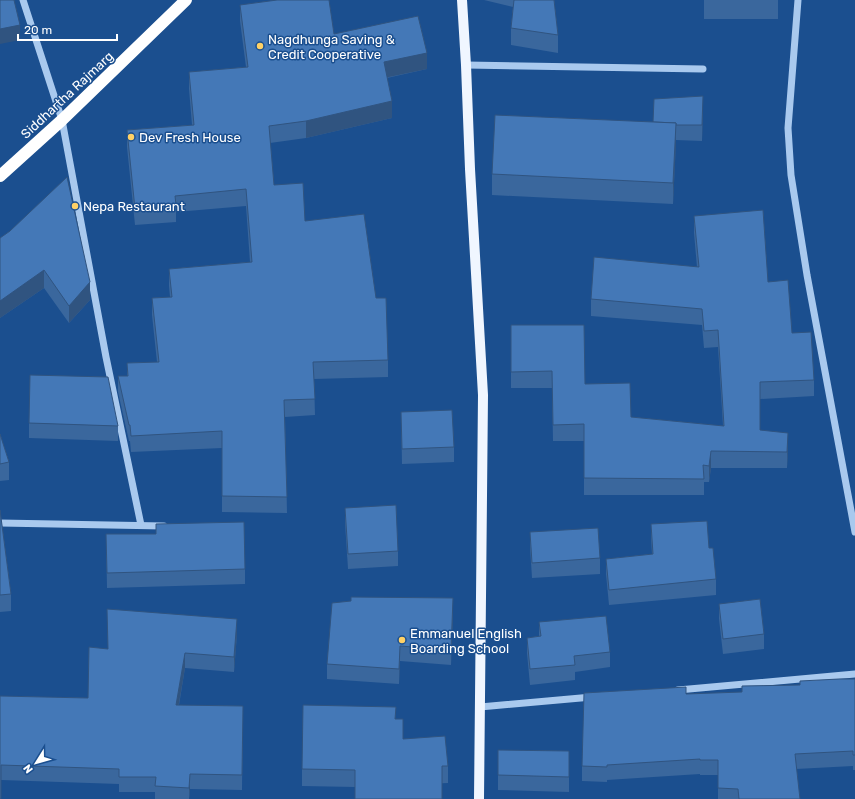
<svg xmlns="http://www.w3.org/2000/svg" width="855" height="799" font-family="Rubik,sans-serif">
  <style>
    .lines { fill: none; stroke-linecap: round; stroke-linejoin: round }
    .minor { stroke: #a9c9ee; stroke-width: 7 }
    .major { stroke: #f0f6ff; stroke-width: 10 }
    .highway { stroke: #fff; stroke-width: 12 }
    .wall { fill: #3a679d }
    .shaded-wall { fill: #305480 }
    .building { fill: #4478b7; stroke: #305480 }
    .poi-dot { fill: #ffd166; stroke: #1b4f8f; stroke-width: 1.5 }
    .labels { text-anchor: middle; dominant-baseline: central; stroke-width: 3; stroke-linejoin: round; paint-order: stroke }
    .poi-label { font-size: 13px; fill: #fff; stroke: #1b4f8f; text-anchor: start }
    .street-label { font-size: 13px; fill: #fff; stroke: #1b4f8f }
  </style>
  <rect width="100%" height="100%" fill="#1b4f8f"/>
  <g class="lines">
    <g class="minor">
      <polyline points="23,0 62,120 106,357 141,525"/>
      <polyline points="798,0 788,128 791,175 807,275 855,532"/>
      <polyline points="466,65 703,69"/>
      <polyline points="0,523 164,526"/>
      <polyline points="678,690 855,674"/>
      <polyline points="480,707 592,697"/>
    </g>
    <polyline class="major" points="462,0 466,65 470,169 483,395 479,799"/>
    <polyline class="highway" points="0,176 62,120 186,0"/>
  </g>
  <g class="wall">
    <polygon points="484,0 554,0 558,35 558,53 511,45 511,28 513,7"/>
    <rect x="704" y="0" width="74" height="19"/>
    <polygon points="240,5 334,34 427,69 387,78 392,118 306,138 270,143 274,185 305,221 376,298 388,360 388,377 314,379 315,415 285,417 287,513 222,512 222,448 131,452 130,441 129,441 118,392 118,376 127,376 127,363 157,362 152,315 152,298 170,297 169,286 169,269 250,262 246,206 176,212 176,222 135,225 127,147 127,130 192,125 189,89 189,72 246,67 240,21"/>
    <polygon points="703,111 702,141 676,140 673,204 492,195 492,174 653,122"/>
    <polygon points="694,216 768,282 814,380 814,396 760,399 760,430 788,449 787,468 711,468 709,482 704,482 704,495 584,495 584,441 553,441 552,388 511,388 511,325 585,384 631,417 723,426 718,347 704,348 702,325 591,316 591,299 697,267 694,233"/>
    <polygon points="0,238 90,300 69,323 44,288 0,318"/>
    <polygon points="401,412 454,447 454,462 402,464"/>
    <polygon points="29,423 118,426 118,441 29,438"/>
    <polygon points="0,434 9,462 9,480 0,481"/>
    <polygon points="345,508 398,551 398,566 348,569 345,523"/>
    <polygon points="0,510 11,594 11,611 0,612"/>
    <polygon points="156,524 245,569 245,584 107,588 106,534 156,534"/>
    <polygon points="651,524 716,579 716,595 609,605 606,574 606,559 652,554 651,539"/>
    <polygon points="530,532 600,558 600,574 532,578 530,547"/>
    <polygon points="719,604 764,634 764,649 723,654 719,619"/>
    <polygon points="453,613 451,665 400,661 399,684 327,679 327,664"/>
    <polygon points="539,622 610,652 610,667 575,672 575,680 530,685 527,653 527,638 539,636"/>
    <polygon points="237,634 234,672 185,668 179,705 243,706 242,790 190,789 189,799 155,799 155,792 119,792 119,784 1,780 0,696 88,698 108,649"/>
    <polygon points="855,679 855,770 853,770 853,766 796,769 800,799 718,799 718,775 700,775 700,774 607,780 607,782 582,781 582,766 686,694 742,692"/>
    <polygon points="396,719 403,739 448,766 448,783 355,787 302,786 302,769"/>
    <polygon points="498,750 569,751 569,792 498,790"/>
  </g>
  <g class="shaded-wall">
    <polygon points="20,25 20,40 0,44 0,29"/>
    <polygon points="427,53 427,69 384,78 384,62"/>
    <polygon points="703,96 703,111 702,141 702,125"/>
    <polygon points="392,101 392,118 306,138 306,121"/>
    <polygon points="676,123 676,145 673,204 673,183"/>
    <polygon points="44,270 44,288 0,318 0,301"/>
    <polygon points="90,282 90,300 69,323 69,306"/>
    <polygon points="788,433 788,449 787,468 787,452"/>
    <polygon points="711,451 711,468 709,482 709,466"/>
    <polygon points="453,598 453,613 451,665 451,650"/>
    <polygon points="237,619 237,634 234,672 234,657"/>
    <polygon points="400,646 400,661 399,684 399,669"/>
    <polygon points="185,653 185,668 176,720 176,705"/>
    <polygon points="190,774 190,789 189,799 189,788"/>
  </g>
  <g class="building">
    <polygon points="0,0 14,0 20,25 0,29"/>
    <polygon points="277,0 329,0 334,34 418,16 427,53 384,62 392,101 306,121 269,126 274,185 303,183 305,221 364,214 376,298 386,298 388,360 313,362 315,399 284,400 287,497 222,496 222,431 131,436 130,425 129,425 118,376 128,376 127,363 159,362 152,298 172,297 169,269 252,262 246,189 175,196 176,205 135,209 127,130 194,125 189,72 248,67 240,5"/>
    <polygon points="514,0 554,0 558,35 511,28"/>
    <polygon points="703,96 702,125 676,125 676,123 653,122 654,99"/>
    <polygon points="495,115 676,123 673,183 492,174"/>
    <polygon points="67,177 90,282 69,306 44,270 0,301 0,238 10,231"/>
    <polygon points="763,210 768,282 788,280 792,333 811,332 814,380 760,382 760,430 788,433 787,452 711,451 709,466 703,465 704,479 584,478 584,424 553,425 552,371 511,372 511,325 584,325 585,384 630,383 631,417 724,426 718,330 704,331 702,309 591,299 594,257 699,267 694,216"/>
    <polygon points="30,375 108,377 118,426 29,423"/>
    <polygon points="452,410 454,447 402,449 401,412"/>
    <polygon points="0,434 9,462 0,464"/>
    <polygon points="396,505 398,551 348,554 345,508"/>
    <polygon points="0,510 11,594 0,595"/>
    <polygon points="707,521 709,548 713,548 716,579 609,590 606,559 653,554 651,524"/>
    <polygon points="244,522 245,569 107,573 106,534 156,534 156,524"/>
    <polygon points="598,528 600,558 532,563 530,532"/>
    <polygon points="351,597 453,598 451,650 400,646 399,669 327,664 332,603 351,601"/>
    <polygon points="760,599 764,634 723,639 719,604"/>
    <polygon points="107,609 237,619 234,657 185,653 176,705 243,706 242,775 190,774 189,788 155,786 156,777 119,777 119,769 1,765 1,799 0,799 0,696 88,698 89,647 108,649"/>
    <polygon points="606,616 610,652 574,656 575,665 530,669 527,638 541,636 539,622"/>
    <polygon points="839,679 855,679 855,755 853,755 853,751 795,754 800,799 739,799 738,789 718,788 718,760 700,760 700,759 607,765 607,767 582,766 584,693 686,687 686,694 742,692 742,686 800,685 800,681"/>
    <polygon points="303,705 396,707 395,719 403,719 403,739 445,736 448,766 442,766 442,799 355,799 355,770 302,769"/>
    <polygon points="498,750 569,751 569,777 498,775"/>
  </g>
  <g class="poi-dot">
    <circle cx="260" cy="46" r="4"/>
    <circle cx="131" cy="137" r="4"/>
    <circle cx="75" cy="206" r="4"/>
    <circle cx="402" cy="640" r="4"/>
  </g>
  <g class="labels">
    <g class="poi-label">
      <text x="268" y="39">Nagdhunga Saving &amp;<tspan x="268" dy="15">Credit Cooperative</tspan></text>
      <text x="139" y="137">Dev Fresh House</text>
      <text x="83" y="206">Nepa Restaurant</text>
      <text x="410" y="633">Emmanuel English<tspan x="410" dy="15">Boarding School</tspan></text>
    </g>
    <g class="street-label">
      <text transform="translate(67 95) rotate(-43)">Siddhartha Rajmarg</text>
    </g>
  </g>
  <g transform="translate(36 763) rotate(233)" stroke="#1b4f8f" stroke-width="3" paint-order="stroke">
  <path d="M0-3L7 15L0 10L-7 15Z" fill="#ffffff"/>
  <text y="-6" font-size="11" font-weight="bold" text-anchor="middle" fill="#ffffff">N</text>
  </g>
  <path d="M18 34v6h99v-6" fill="none" stroke="#ffffff" stroke-width="2"/>
  <text x="24" y="34" font-size="12" fill="#ffffff" stroke="#1b4f8f" stroke-width="3" paint-order="stroke">20 m</text>
</svg>
